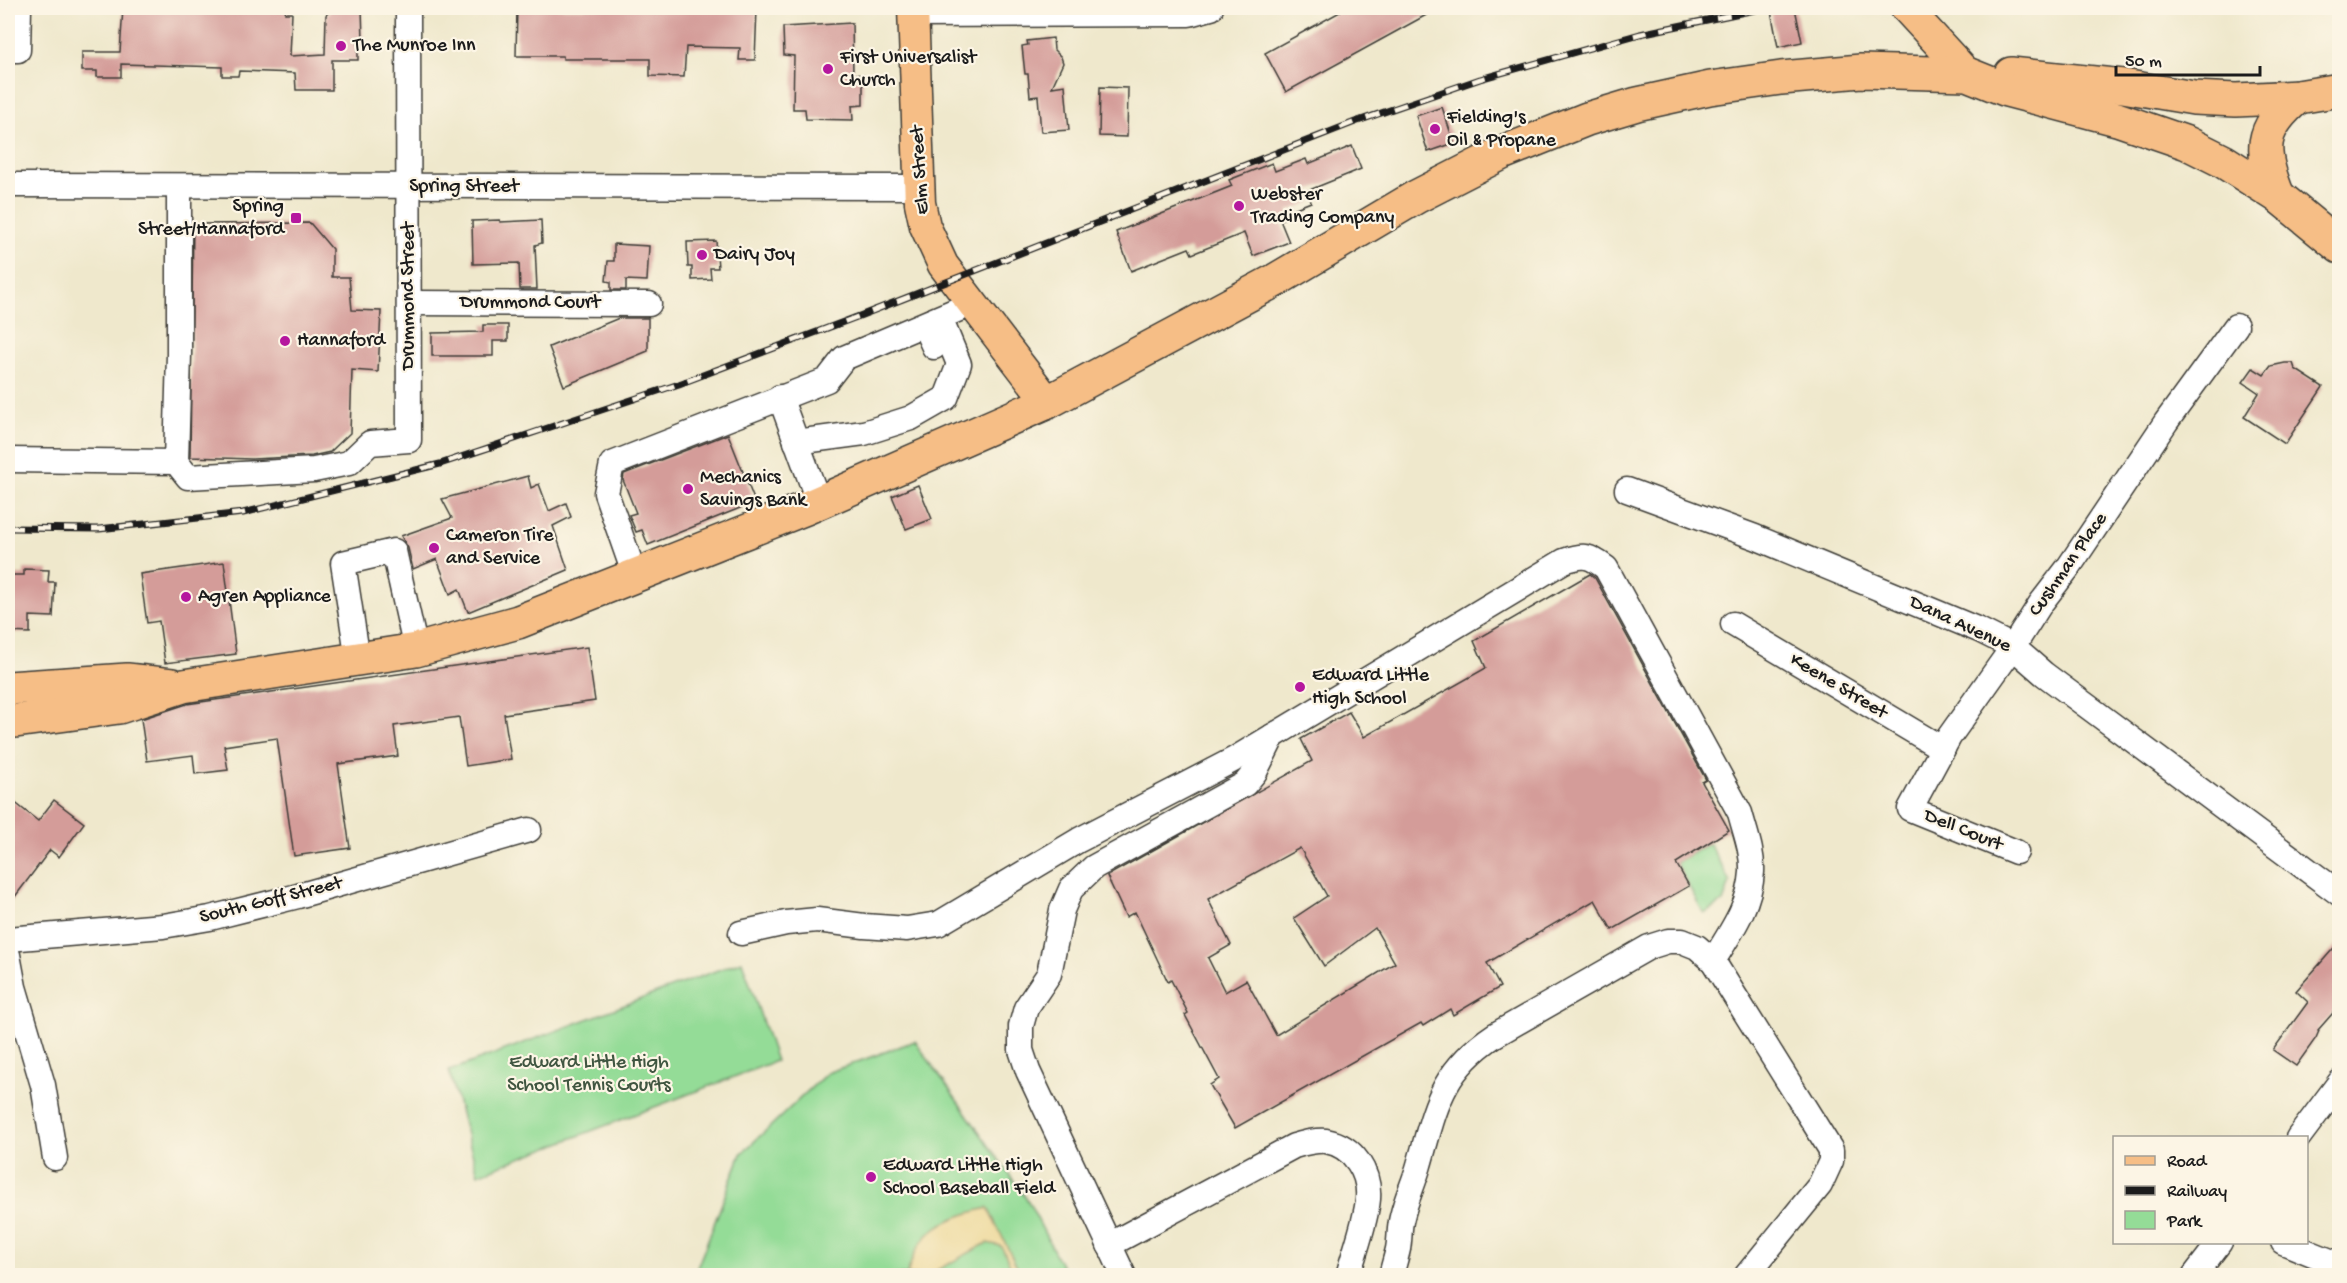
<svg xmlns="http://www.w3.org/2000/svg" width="2347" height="1283" font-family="'Gochi Hand',sans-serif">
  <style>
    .green { fill: #94dc97; stroke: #587c5a; stroke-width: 1.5 }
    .sand { fill: #eeda9e; stroke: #857b5d; stroke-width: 1.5 }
    .building { fill: #d49c99; fill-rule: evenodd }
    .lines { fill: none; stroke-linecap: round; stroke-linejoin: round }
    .minor-casing { stroke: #3c3b36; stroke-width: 27 }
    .major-casing { stroke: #3c3b36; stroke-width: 33 }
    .highway-casing { stroke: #3c3b36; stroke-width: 36 }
    .minor { stroke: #fff; stroke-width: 24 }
    .major { stroke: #f6be86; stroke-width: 30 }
    .highway { stroke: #f6be86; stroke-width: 33 }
    .rail-casing { stroke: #1c1c1c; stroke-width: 7 }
    .rail { stroke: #fcf5e5; stroke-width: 4.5; stroke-dasharray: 14; stroke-linecap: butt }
    .poi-dot { fill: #b5179e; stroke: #fcf5e5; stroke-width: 2 }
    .labels { text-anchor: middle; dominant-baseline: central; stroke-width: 4.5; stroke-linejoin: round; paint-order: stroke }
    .poi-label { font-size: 20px; fill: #1c1c1c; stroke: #fcf5e5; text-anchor: start }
    .street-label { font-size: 20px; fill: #1c1c1c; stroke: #fcf5e5 }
    .park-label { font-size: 20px; fill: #405641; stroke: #fcf5e5 }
  </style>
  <rect width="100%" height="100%" fill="#fcf5e5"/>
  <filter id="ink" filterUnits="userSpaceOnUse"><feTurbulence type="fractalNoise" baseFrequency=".0167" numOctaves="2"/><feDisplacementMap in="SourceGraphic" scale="12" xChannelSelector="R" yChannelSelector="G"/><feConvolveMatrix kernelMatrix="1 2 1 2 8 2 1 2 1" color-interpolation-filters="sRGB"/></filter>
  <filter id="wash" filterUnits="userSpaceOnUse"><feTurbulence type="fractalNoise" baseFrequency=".008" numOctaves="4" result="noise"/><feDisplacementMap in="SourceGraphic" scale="24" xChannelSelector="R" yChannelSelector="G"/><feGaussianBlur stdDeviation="1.35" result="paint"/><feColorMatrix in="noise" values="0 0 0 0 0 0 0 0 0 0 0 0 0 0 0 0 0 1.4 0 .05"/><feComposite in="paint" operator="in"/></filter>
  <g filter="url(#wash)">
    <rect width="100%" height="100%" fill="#efe8cc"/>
    <g class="green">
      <polygon points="1709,843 1730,882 1723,902 1704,914 1676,863"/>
      <polygon points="742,961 776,1061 478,1174 449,1071"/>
      <polygon points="915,1041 1028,1201 1066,1275 694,1276 741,1154 827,1073"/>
    </g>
    <path class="sand" d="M988,1208L1021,1275H1015L1001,1246L987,1243L937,1270L935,1275H907C919,1229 945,1218 988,1208Z"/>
    <g id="blocks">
      <g class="building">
        <polygon points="123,8 166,11 166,8 286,8 285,13 292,13 290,56 325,54 326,15 332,9 362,9 363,40 358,40 358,60 332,60 332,90 296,90 295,73 239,71 238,76 222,76 222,67 121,64 121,77 97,77 97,71 82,71 82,52 120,52"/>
        <polygon points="517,8 757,8 755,60 739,60 740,48 686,47 684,77 650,76 650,59 563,59 563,56 516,56"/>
        <polygon points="1347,8 1439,8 1286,92 1265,53"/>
        <polygon points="1788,8 1795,8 1802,42 1778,47 1771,11"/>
        <polygon points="852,23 853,74 863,75 863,105 852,106 853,120 806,119 805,109 793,109 794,56 784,55 783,27"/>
        <polygon points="1053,38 1054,50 1061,57 1063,63 1052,87 1065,85 1069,130 1041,132 1038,96 1030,97 1028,74 1025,74 1022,46 1028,45 1027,41"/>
        <polygon points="1100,87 1128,88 1127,137 1099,136"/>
        <polygon points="1442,107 1454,143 1428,152 1416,116"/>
        <polygon points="1352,146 1361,169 1307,191 1311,202 1288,211 1291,216 1280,220 1289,242 1253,256 1244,233 1192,254 1189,248 1131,271 1116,232 1232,186 1229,180 1272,163 1275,171 1306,159 1308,164"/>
        <polygon points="500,220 500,222 541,220 542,243 535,245 537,289 520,289 519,263 473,264 472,221"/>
        <polygon points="310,223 332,249 332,277 349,277 352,310 381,311 378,372 352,370 350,433 330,452 312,456 252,459 190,457 193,224"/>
        <polygon points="716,241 718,268 710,268 711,279 692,280 692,267 688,267 687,242"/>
        <polygon points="614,244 649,246 647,281 626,280 626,290 611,290 611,282 606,281 608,261 614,261"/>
        <polygon points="619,318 648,318 648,351 564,386 549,347"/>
        <polygon points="483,325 508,325 508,341 493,341 493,356 432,356 432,333 483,332"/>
        <polygon points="2285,363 2293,363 2295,369 2323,387 2285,444 2244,417 2259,393 2243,382 2253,368 2264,375 2271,366"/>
        <polygon points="728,434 755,502 648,545 642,530 636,532 629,515 636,513 623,480 624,474"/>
        <polygon points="528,476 531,488 539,484 549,511 566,503 571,517 553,526 568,570 468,612 459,589 450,594 437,559 413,569 408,548 401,536 452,518 442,499"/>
        <polygon points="918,485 932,519 906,529 892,496"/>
        <polygon points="224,562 236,654 165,663 159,621 147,623 140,574"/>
        <polygon points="24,569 49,570 48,582 55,582 53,617 30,616 30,633 8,632 8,575 24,575"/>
        <path d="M1590,574L1595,578L1706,780L1702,782L1729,830L1676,863L1689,886L1612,930L1595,900L1487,963L1500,987L1453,1015L1450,1009L1423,1026L1421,1023L1235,1128L1210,1085L1219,1079L1185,1015L1188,1013L1171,980L1168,982L1135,912L1126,917L1107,876L1312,761L1301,739L1349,712L1364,737L1486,668L1474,641ZM1300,848L1327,896L1294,918L1324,966L1375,928L1395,963L1276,1035L1246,980L1225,992L1208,958L1231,945L1208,899Z"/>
        <polygon points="587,647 595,701 504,714 511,759 466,766 459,717 394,726 398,756 338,764 350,848 294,856 277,738 224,746 228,770 195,774 193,755 147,761 141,719 187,704"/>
        <polygon points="8,797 38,821 54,800 84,823 59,857 50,850 8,906"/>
        <polygon points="2340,941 2340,1005 2318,1030 2319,1031 2316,1038 2296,1066 2273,1050 2308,1002 2296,991"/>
      </g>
    </g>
  </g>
  <g filter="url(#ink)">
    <use href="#blocks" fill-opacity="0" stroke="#3c3b36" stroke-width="1.5"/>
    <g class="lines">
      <defs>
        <g id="minor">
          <polyline points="913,15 1189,14 1211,8"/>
          <polyline points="8,50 18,50 19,8"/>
          <polyline points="8,185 920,187"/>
          <polyline points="410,303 649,304"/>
          <polyline points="924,325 934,347"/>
          <polyline points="780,397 819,503"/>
          <polyline points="796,442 864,433 911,418 946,398 959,364 940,318"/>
          <polyline points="8,460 176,462 179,354 179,187"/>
          <polyline points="176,462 188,477 314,470 349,463 370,443 409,440 408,8"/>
          <polyline points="1627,490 1755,537 1979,630 2013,647 2044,674 2340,894"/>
          <polyline points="635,576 606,493 612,464 827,380 844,358 971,304"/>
          <polyline points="1733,624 1943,749"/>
          <polyline points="358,660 343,563 394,551 416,650"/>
          <polyline points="2016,852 1910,809 1949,737 2013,647 2041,603 2068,568 2166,422 2236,326"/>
          <path d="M741,933L786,923L817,920L864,926L907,929L938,924L1079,840L1233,760L1564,561C1584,554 1589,555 1606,568L1740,813C1745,832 1753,852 1752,872C1750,906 1730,933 1713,961"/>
          <polyline points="8,939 163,926 210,918 298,896 529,830"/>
          <polyline points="8,955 14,987 43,1085 55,1158"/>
          <polyline points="2298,1138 2340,1082"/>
          <polyline points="2283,1242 2340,1265"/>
          <path d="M1109,1245L1294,1146C1305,1143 1315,1140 1326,1141C1354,1146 1370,1173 1368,1199C1366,1222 1354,1253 1348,1276"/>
          <polyline points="1124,1276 1028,1071 1021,1050 1021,1026 1026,1008 1049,974 1062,910 1071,889 1094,867 1245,784 1255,772 1273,736"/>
          <path d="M1391,1276C1393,1267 1396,1258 1398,1249C1400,1239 1399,1227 1402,1217C1406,1199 1414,1183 1419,1165C1436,1106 1441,1071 1495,1035L1649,947L1668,941H1682L1697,947L1713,961L1831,1150V1161L1820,1185L1746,1276"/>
          <polyline points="2194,1276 2220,1242"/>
        </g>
        <g id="major">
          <polyline points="913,8 920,203 925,226 943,265 1048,402"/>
          <polyline points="1906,8 1967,74"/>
        </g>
        <g id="highway">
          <polyline points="2011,74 2123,86 2194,98 2236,100 2298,97 2340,90"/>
          <path d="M2278,196C2260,151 2258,130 2298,97"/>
          <polyline points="8,688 127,680 172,685"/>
          <polyline points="8,722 119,707 183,686 416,650 518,622 806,508 1048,402 1276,280 1416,197 1502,153 1587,119 1637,104 1710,88 1781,78 1861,71 1967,74 2007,90 2117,119 2187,143 2223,161 2278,196 2340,247"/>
        </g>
      </defs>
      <use href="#minor" class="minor-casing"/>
      <use href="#major" class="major-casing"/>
      <use href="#highway" class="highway-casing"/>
      <use href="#minor" class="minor"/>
      <use href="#major" class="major"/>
      <use href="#highway" class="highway"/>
      <defs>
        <polyline id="rail" points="8,528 99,529 243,513 440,464 679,384 862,315 1355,122 1480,79 1551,59 1640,34 1764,8"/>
      </defs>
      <use href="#rail" class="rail-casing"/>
      <use href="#rail" class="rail"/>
    </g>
  </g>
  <g class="poi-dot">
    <circle cx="341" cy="46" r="6"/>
    <circle cx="828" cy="69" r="6"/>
    <circle cx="1435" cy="129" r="6"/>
    <circle cx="1239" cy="206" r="6"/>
    <rect x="290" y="212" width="12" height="12" rx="3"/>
    <circle cx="702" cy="255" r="6"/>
    <circle cx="285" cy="341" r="6"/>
    <circle cx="688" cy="489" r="6"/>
    <circle cx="434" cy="548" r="6"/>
    <circle cx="186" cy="597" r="6"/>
    <circle cx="1300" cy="687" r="6"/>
    <circle cx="871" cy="1177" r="6"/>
  </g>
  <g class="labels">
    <g class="poi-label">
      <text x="353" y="46">The Munroe Inn</text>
      <text x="840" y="58">First Universalist<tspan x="840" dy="23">Church</tspan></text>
      <text x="1447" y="118">Fielding's<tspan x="1447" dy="23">Oil &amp; Propane</tspan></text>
      <text x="1251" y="195">Webster<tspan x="1251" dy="23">Trading Company</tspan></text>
      <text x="284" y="207" text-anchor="end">Spring<tspan x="284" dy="23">Street/Hannaford</tspan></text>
      <text x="714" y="255">Dairy Joy</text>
      <text x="297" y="341">Hannaford</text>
      <text x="700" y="478">Mechanics<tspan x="700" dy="23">Savings Bank</tspan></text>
      <text x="446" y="536">Cameron Tire<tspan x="446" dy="23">and Service</tspan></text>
      <text x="198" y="597">Agren Appliance</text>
      <text x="1312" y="676">Edward Little<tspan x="1312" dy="23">High School</tspan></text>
      <text x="883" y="1166">Edward Little High<tspan x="883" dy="23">School Baseball Field</tspan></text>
    </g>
    <g class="street-label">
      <text transform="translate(921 170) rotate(-94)">Elm Street</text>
      <text x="464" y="187">Spring Street</text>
      <text transform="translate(409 296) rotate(-90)">Drummond Street</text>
      <text x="530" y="303">Drummond Court</text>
      <text transform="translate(2069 565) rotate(-55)">Cushman Place</text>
      <text transform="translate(1960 625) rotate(25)">Dana Avenue</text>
      <text transform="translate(1838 687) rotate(31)">Keene Street</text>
      <text transform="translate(1963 831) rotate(22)">Dell Court</text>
      <text transform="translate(271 901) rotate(-14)">South Goff Street</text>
    </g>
    <g class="park-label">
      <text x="589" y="1063">Edward Little High<tspan x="589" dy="23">School Tennis Courts</tspan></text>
    </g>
  </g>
  <rect width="2347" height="1283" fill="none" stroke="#fcf5e5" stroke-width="30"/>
  <rect x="2113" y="1136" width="195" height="108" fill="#fcf5e5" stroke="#a29e95" stroke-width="1.5"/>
  <rect x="2125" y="1156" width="30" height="9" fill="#f6be86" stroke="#a29e95" stroke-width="1.5"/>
  <text x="2167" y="1166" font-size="18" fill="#1c1c1c">Road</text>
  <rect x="2125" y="1186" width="30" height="9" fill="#1c1c1c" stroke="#a29e95" stroke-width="1.5"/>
  <text x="2167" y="1196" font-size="18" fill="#1c1c1c">Railway</text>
  <rect x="2125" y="1211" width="30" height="18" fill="#94dc97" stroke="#a29e95" stroke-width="1.5"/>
  <text x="2167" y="1226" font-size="18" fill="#1c1c1c">Park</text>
  <path d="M2116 66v9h144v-9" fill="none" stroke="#1c1c1c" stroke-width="3"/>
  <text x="2125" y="66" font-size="18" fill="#1c1c1c" stroke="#fcf5e5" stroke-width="4.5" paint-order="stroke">50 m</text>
</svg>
